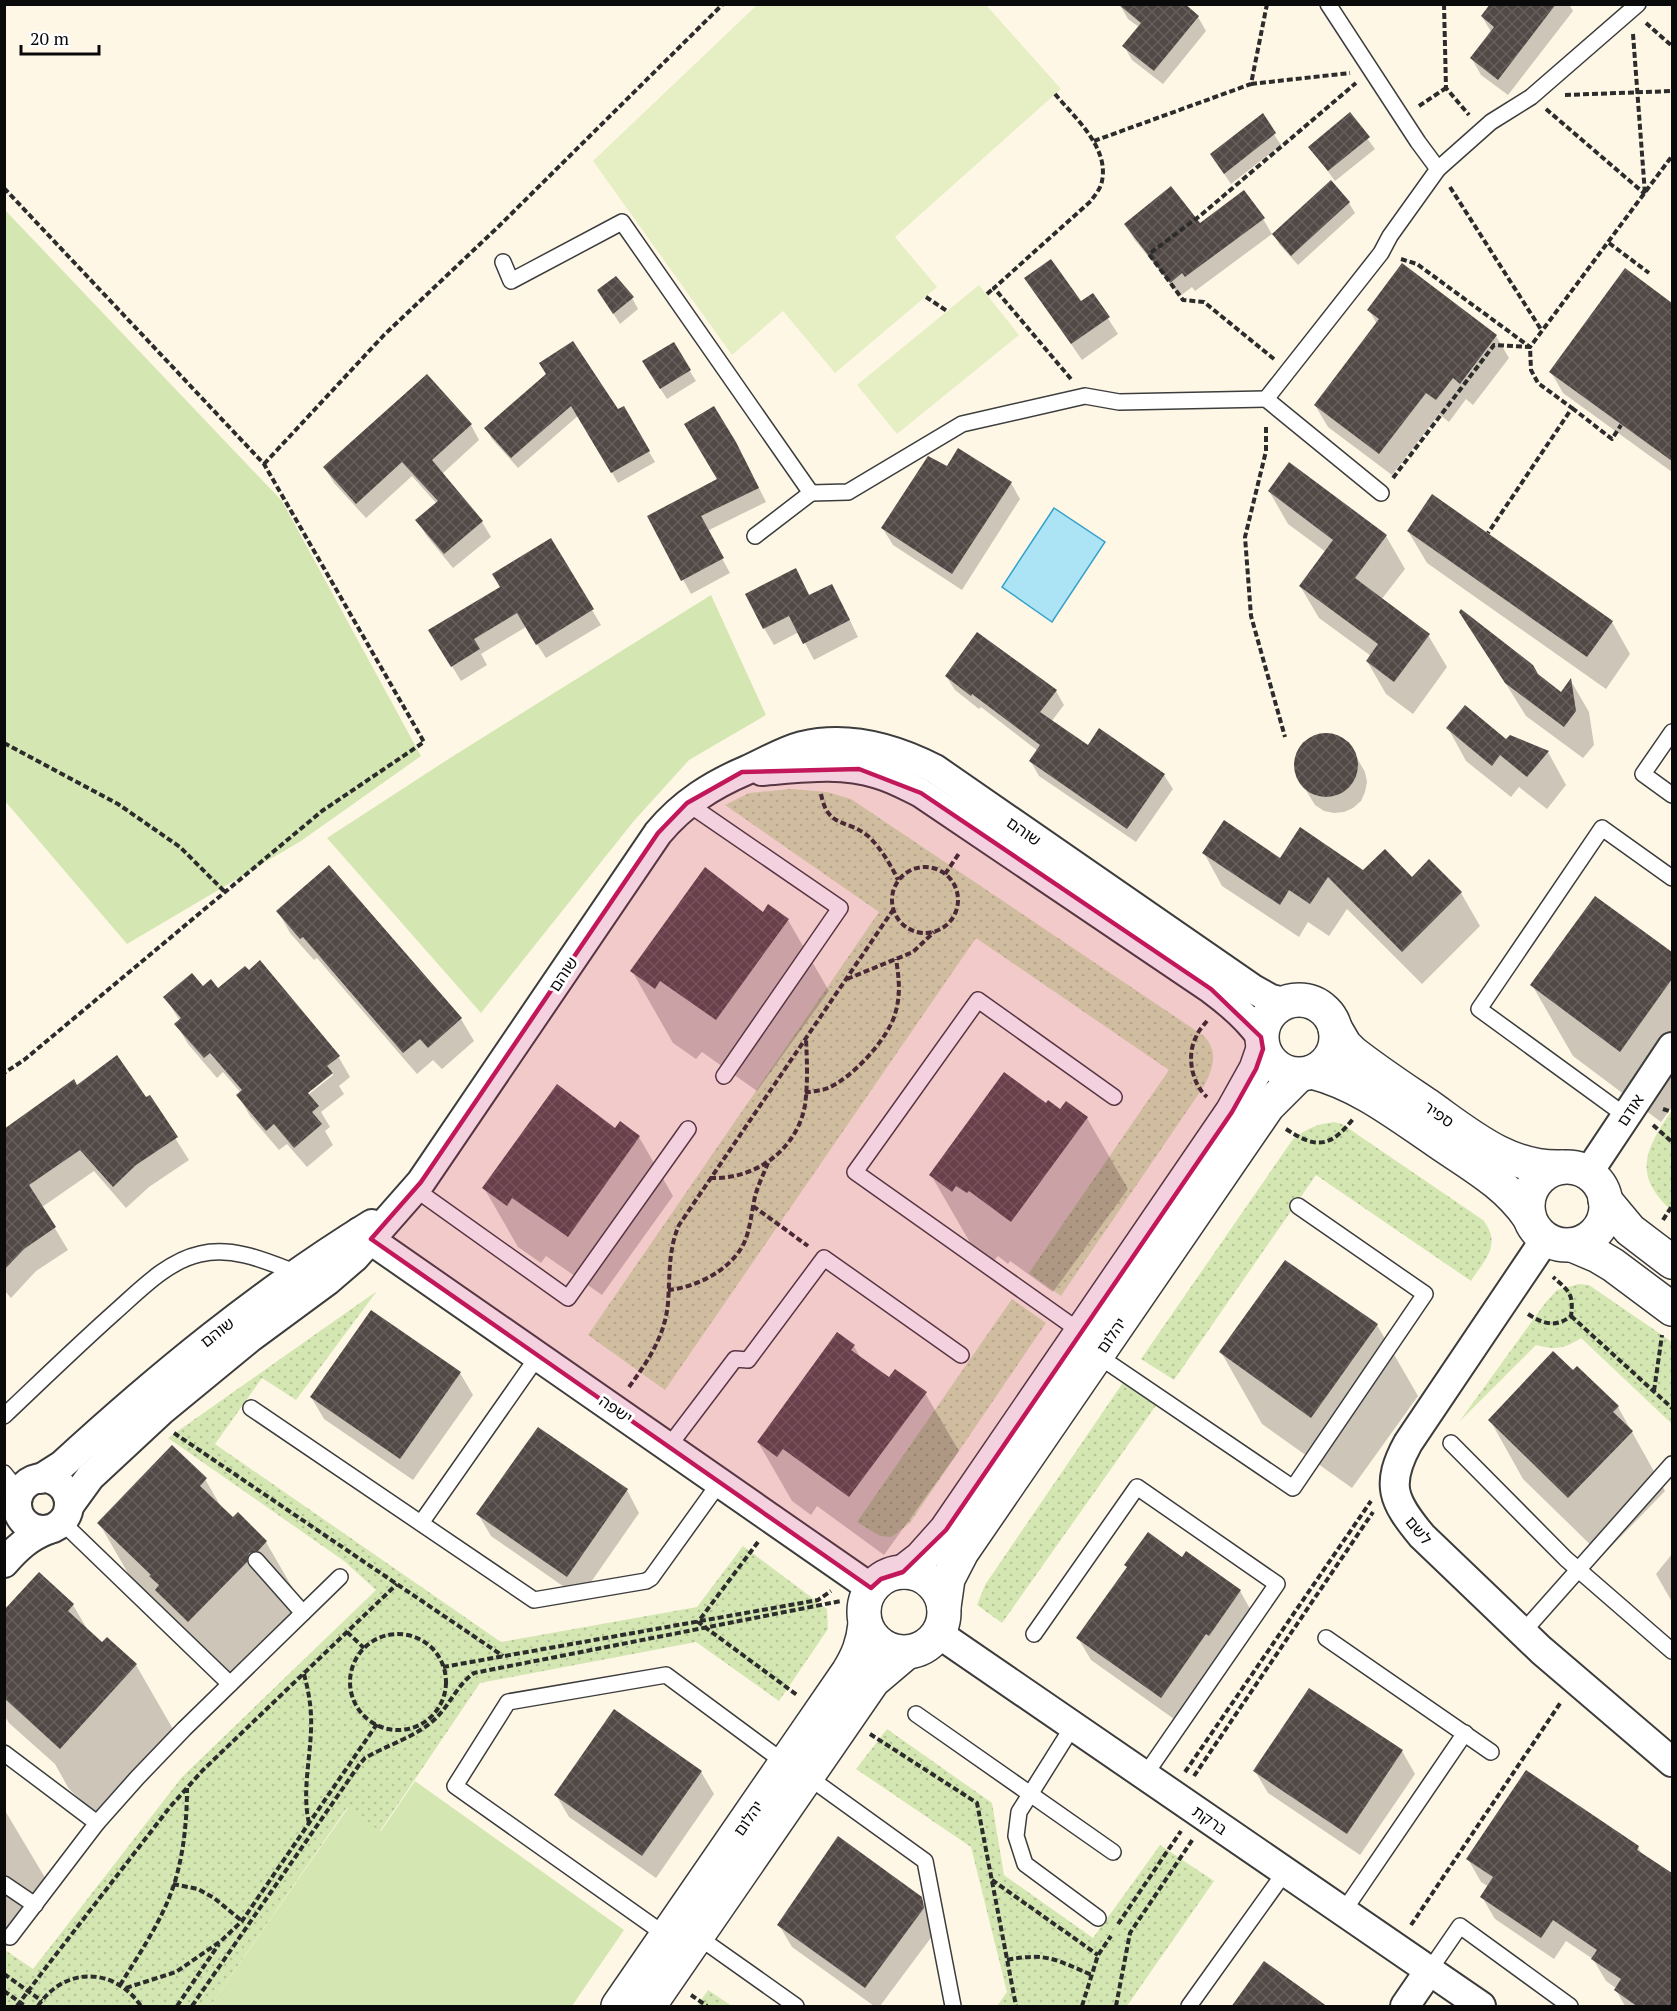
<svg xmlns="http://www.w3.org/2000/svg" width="1677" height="2011" font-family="'PT Serif','Noto Sans Hebrew',serif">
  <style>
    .grass { fill: #d4e7b2 }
    .park { fill: url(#park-dots) }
    .pitch { fill: #e5efc3 }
    .water { fill: #ace3f5; stroke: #33a1cc; stroke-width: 1.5 }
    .shadow { fill: #0003; fill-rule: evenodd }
    .building { fill: url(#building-cross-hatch) }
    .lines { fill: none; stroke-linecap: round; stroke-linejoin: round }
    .service-casing { stroke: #3d3d3d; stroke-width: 18 }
    .minor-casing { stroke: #3d3d3d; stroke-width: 32 }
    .tertiary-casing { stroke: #3d3d3d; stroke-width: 36 }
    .path { stroke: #2c2c2c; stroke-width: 4; stroke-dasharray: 6 3; stroke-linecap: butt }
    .service { stroke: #fff; stroke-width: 15 }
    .minor { stroke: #fff; stroke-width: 28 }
    .tertiary { stroke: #fff; stroke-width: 33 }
    .marked { fill: #c2185b; fill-opacity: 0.2; stroke: #c2185b; stroke-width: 4.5; stroke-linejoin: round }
    .labels { text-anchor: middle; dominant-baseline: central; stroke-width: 6; stroke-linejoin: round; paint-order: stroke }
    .street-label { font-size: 16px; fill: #0a0a0a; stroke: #fff }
  </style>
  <defs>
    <pattern id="park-dots" width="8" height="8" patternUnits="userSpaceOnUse" patternTransform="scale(1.5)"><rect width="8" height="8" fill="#d4e7b2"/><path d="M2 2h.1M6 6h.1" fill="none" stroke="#b5c598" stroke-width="1.8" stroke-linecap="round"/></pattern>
    <pattern id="building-cross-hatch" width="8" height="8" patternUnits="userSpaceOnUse" patternTransform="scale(1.5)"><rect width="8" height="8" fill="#524946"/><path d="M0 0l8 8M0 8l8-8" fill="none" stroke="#665f5c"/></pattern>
  </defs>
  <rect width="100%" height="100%" fill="#fff7e6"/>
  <g class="grass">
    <polygon points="4,209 282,501 421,756 301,841 127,944 5,801"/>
    <polygon points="711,595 766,715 689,760 633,822 481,1013 327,838 450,758"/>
    <polygon points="415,1781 624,1930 572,2006 210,2006 348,1808 381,1831"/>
  </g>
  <g class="park">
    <path d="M791,789L827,792L851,799L1204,1036C1219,1053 1213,1068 1204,1086L1061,1296L1029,1273L1169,1070L976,938L665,1390L588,1335L879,912L725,805L749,793Z"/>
    <path d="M1672,1110V1211C1631,1174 1646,1149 1672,1110Z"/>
    <path d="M1334,1122L1342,1124L1483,1220C1502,1244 1486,1258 1471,1281L1316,1175L1174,1380L1141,1359L1293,1139C1306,1129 1317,1124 1334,1122Z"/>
    <path d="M1579,1284L1589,1285L1672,1342V1424L1581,1338C1564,1349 1556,1350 1536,1345L1459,1422L1546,1302L1557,1290Z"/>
    <polygon points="377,1291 296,1400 262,1378 215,1444 501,1642 697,1607 743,1546 827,1609 828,1629 779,1701 696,1642 480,1683 380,1831 347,1808 210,2006 5,2006 5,1950 33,1969 182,1777 376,1590 344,1561 168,1438"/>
    <polygon points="1012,1299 1046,1323 910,1523 891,1537 880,1536 857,1522"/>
    <polygon points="1124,1381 1157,1404 1002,1623 977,1605 985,1585"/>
    <polygon points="887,1729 992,1803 1004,1875 1093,1938 1160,1845 1214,1881 1127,2006 997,2006 1007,1992 971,1847 856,1769"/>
    <polygon points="708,1990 732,2006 697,2006"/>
  </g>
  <g class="pitch">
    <polygon points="757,5 986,5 1061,89 895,237 937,287 835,373 783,311 732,355 593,161"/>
    <polygon points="979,285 1019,335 897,434 857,385"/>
  </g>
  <polygon class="water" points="1054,508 1105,542 1052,622 1002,587"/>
  <g class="shadow">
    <polygon points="1492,4 1569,4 1573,11 1508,95 1481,75 1472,59 1492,33 1482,17"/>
    <polygon points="1120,5 1198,17 1206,31 1163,84 1132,60 1124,46 1139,27 1128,19"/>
    <polygon points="1350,115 1375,149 1335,181 1310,147"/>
    <polygon points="1262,116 1281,145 1231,184 1218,165"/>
    <polygon points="1349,203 1355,213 1298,265 1280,245 1274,235"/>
    <polygon points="1263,219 1272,234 1195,291 1192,287 1180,296 1134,239 1126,224 1200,225"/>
    <polygon points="1625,271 1672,305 1672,472 1563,393 1551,372"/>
    <polygon points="1026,278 1081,303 1093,295 1118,334 1082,360"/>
    <polygon points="599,291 632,298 638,309 620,324"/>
    <polygon points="1369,310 1496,336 1509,358 1473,405 1466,399 1449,422 1439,414 1392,475 1328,427 1315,405 1377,324"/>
    <polygon points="673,344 696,381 667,399 650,372"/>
    <polygon points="547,375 618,411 623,408 655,462 618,483 579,415 518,468 492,439 486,428"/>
    <polygon points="471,425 479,440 442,474 482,522 491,537 453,568 426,535 417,520 437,504 412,476 366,518 334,483 325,468"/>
    <polygon points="744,458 766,502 707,531 730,573 691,594 649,517 719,479"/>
    <polygon points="947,468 1011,483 1020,499 962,590 893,545 883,529"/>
    <polygon points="1269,491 1386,536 1405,569 1381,600 1428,635 1447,667 1413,714 1386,694 1367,661 1371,656 1319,618 1300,586 1326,552 1288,524"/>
    <polygon points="1408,531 1612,622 1630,654 1606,689 1427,563"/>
    <polygon points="502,587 592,610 601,625 546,658 526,627 481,654 487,665 461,681 439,645"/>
    <polygon points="805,587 810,596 841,602 858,637 814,660 799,632 774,645 764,628"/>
    <polygon points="1461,612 1562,694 1571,681 1589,712 1594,745 1583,758 1526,716"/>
    <polygon points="946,676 1056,691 1064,705 1051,722 1088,747 1164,775 1173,789 1136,842 1039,776 1031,762 1038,751 981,707 979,709 955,690"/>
    <polygon points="1448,728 1506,741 1548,752 1566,785 1547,809 1519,787 1511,797 1466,761"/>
    <polygon points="1323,734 1333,735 1350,746 1365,772 1367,782 1365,792 1361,801 1353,808 1344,812 1334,813 1324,811 1315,805 1299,779 1295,770 1295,760 1299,750 1305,742 1313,737"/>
    <polygon points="1204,853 1280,860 1412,879 1429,862 1461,893 1480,926 1422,984 1347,909 1329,936 1308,922 1299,937 1222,886"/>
    <polygon points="329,867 461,1019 474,1041 442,1069 433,1060 417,1074 317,958 314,960 290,933 278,911"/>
    <polygon points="1595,898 1672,954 1672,1107 1661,1122 1573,1056 1532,985"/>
    <polygon points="763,914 788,920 829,991 757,1091 702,1052 696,1059 673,1043 632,971"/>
    <path d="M203,988L218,990L338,1056L350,1077L339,1086L344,1094L321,1112L330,1127L325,1131L333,1145L307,1167L287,1144L279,1150L250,1116L238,1095L241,1093L223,1072L217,1078L188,1044L176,1024L180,1021L165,997ZM333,1071V1075L303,1099L302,1097Z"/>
    <polygon points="77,1087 146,1099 149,1097 189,1160 149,1187 126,1208 94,1171 42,1207 68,1250 36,1271 11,1298 4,1290 4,1130"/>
    <polygon points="1046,1105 1087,1118 1128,1189 1053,1292 1010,1261 1008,1264 998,1256 993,1262 972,1246 931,1175"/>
    <polygon points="615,1131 639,1137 673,1196 602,1295 546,1256 541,1263 518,1247 484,1188"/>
    <polygon points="1377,1325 1418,1396 1352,1488 1262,1424 1221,1352"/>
    <polygon points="854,1346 861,1359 889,1379 925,1393 959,1451 884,1555 817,1506 811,1515 792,1501 758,1442"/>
    <polygon points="1573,1372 1618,1407 1665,1491 1602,1556 1523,1479 1490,1420"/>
    <polygon points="460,1373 473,1395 413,1480 324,1419 311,1397"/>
    <polygon points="205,1479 223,1510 266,1542 307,1613 230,1692 140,1594 99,1523"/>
    <polygon points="627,1490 639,1513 580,1598 491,1536 478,1514"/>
    <polygon points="1186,1553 1240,1591 1253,1614 1222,1657 1219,1655 1174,1719 1091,1660 1078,1638 1128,1568 1126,1565 1182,1559"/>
    <polygon points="1672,1554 1672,1602 1656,1574"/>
    <polygon points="39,1574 73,1605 89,1632 102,1644 136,1665 177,1736 102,1819 69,1789 55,1764 9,1723 4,1715 4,1612"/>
    <polygon points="1402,1751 1415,1774 1360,1855 1268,1793 1255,1771"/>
    <polygon points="701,1772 714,1794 656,1878 569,1817 556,1795"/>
    <polygon points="4,1809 47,1881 4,1936"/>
    <polygon points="1638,1847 1643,1856 1672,1875 1672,2006 1625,2006 1616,1990 1617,1989 1606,1981 1593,1959 1566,1941 1554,1959 1495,1919 1482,1897 1489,1887 1481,1882 1468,1859"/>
    <polygon points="921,1898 934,1921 936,1931 880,2006 874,2006 792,1947 779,1925"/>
  </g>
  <g class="building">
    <polygon points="1118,4 1185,4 1199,16 1154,71 1122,46 1141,23"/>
    <polygon points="1490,4 1556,4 1498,80 1470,58 1494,27 1481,16"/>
    <polygon points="1350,112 1370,137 1328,171 1308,147"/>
    <polygon points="1263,113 1276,133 1224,174 1210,154"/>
    <polygon points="1331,180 1350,202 1291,256 1272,234"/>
    <polygon points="1171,186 1200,223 1244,190 1265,218 1185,277 1182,273 1170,283 1124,224"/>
    <polygon points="1051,259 1081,301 1093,293 1110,317 1071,344 1024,278"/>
    <polygon points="1402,263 1497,335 1460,384 1453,378 1436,400 1426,393 1379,454 1314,405 1379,319 1367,310"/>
    <polygon points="1625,268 1672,303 1672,461 1549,372"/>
    <polygon points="616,276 634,297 613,314 597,290"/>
    <polygon points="573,341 618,409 624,406 650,451 611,473 571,406 511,458 484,428 546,374 539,363"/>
    <polygon points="674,342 691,370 660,389 642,361"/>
    <polygon points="427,374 472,424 432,460 483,521 444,554 415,520 438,501 402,462 356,504 323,467"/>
    <polygon points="714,406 736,442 759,488 701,516 724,558 681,581 647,516 717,479 684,424"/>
    <polygon points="958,448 1012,482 952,574 881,528 928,456 947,466"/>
    <polygon points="1289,462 1387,535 1355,578 1430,634 1394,682 1366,661 1378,644 1299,586 1333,540 1268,491"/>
    <polygon points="1432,494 1613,621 1587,657 1407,531"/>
    <polygon points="551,538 594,609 536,645 517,613 474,639 480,649 451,667 428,630 500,587 492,574"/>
    <polygon points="796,568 809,595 832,584 850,620 803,644 789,616 763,629 745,594"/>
    <polygon points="1461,609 1533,665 1538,674 1561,692 1571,678 1576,711 1564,727 1505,683 1459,612"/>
    <polygon points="977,632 1057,690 1040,712 1088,745 1099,728 1165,774 1127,829 1029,761 1040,745 972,694 971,696 945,676"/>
    <polygon points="1465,705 1506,739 1510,735 1549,751 1527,777 1500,755 1492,766 1446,728"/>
    <circle cx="1326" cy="765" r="32"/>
    <polygon points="1224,820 1280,858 1300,827 1363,870 1385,849 1412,877 1429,859 1462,892 1402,952 1328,877 1310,904 1289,890 1280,905 1202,853"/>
    <polygon points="329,865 462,1018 428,1048 420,1039 403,1053 303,937 300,939 276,911"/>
    <polygon points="705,867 763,912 768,904 789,919 716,1020 660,981 655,989 630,971"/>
    <polygon points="1595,896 1672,952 1672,979 1620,1052 1530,985"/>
    <polygon points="260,960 340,1056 327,1066 333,1073 308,1093 319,1106 312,1112 322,1124 294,1148 274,1124 266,1131 236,1095 242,1090 210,1053 204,1058 174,1024 181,1018 163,997 192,973 203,986 211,979 218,988 245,966 249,970"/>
    <polygon points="117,1055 146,1097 150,1095 178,1137 136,1165 113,1187 80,1150 29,1185 56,1227 24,1249 4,1270 4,1129 74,1079 77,1085"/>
    <polygon points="1004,1072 1046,1103 1048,1100 1060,1109 1066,1101 1088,1117 1011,1222 969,1191 967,1193 956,1186 952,1192 929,1175"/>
    <polygon points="557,1084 615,1128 620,1121 640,1136 568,1237 512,1198 507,1206 482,1188"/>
    <polygon points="1285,1260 1378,1324 1311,1418 1219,1352"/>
    <polygon points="371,1310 461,1372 400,1459 310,1397"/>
    <polygon points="837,1332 855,1345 851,1350 889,1377 895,1369 927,1392 849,1497 783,1449 777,1457 757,1442"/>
    <polygon points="1553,1351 1573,1370 1577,1366 1619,1406 1613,1412 1633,1431 1568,1498 1488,1420"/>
    <polygon points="538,1427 628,1489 567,1577 476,1514"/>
    <polygon points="172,1445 207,1478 200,1486 233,1517 238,1512 267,1541 258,1551 249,1553 247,1562 188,1622 155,1590 159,1585 149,1576 151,1575 97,1523"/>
    <polygon points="1148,1532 1182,1557 1186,1551 1241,1590 1209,1636 1206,1634 1161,1698 1076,1638 1127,1567 1124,1565"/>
    <polygon points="39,1572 74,1604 68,1611 102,1642 107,1637 137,1664 60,1749 4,1698 4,1610"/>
    <polygon points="1309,1688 1403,1750 1347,1834 1253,1771"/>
    <polygon points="614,1709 702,1771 642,1856 554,1795"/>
    <polygon points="1526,1770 1639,1846 1637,1850 1672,1873 1672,2007 1638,2007 1614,1990 1621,1979 1591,1959 1597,1950 1553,1920 1541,1938 1480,1897 1493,1877 1466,1859"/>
    <polygon points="838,1836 922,1897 924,1908 865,1988 777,1925"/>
    <polygon points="1264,1961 1328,2007 1231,2007"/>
  </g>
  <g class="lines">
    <defs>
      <g id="service">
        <polyline points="1328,4 1418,142 1438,169"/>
        <polyline points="503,262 511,281 622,222 811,493 848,492 962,424 1085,396 1119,402 1266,399"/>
        <polyline points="1381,493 1266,399 1381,253 1390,236 1438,169 1491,122 1531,97 1638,4"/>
        <polyline points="755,536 811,493"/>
        <polyline points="1672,732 1643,774 1672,795"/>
        <polyline points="687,803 840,908 724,1076"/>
        <polyline points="1626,1116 1479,1009 1602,828 1672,878"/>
        <polyline points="415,1189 568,1298 688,1129"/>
        <polyline points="1081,1332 855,1172 978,1000 1114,1097"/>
        <polyline points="1097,1355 1293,1488 1425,1294 1298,1206"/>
        <polyline points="251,1408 534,1600 646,1581 651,1578 720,1482"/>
        <path d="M4,1416C41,1381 77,1346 114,1313C139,1291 167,1261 200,1254C233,1246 266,1261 297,1273"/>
        <polyline points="1451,1443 1566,1559 1672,1651"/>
        <polyline points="669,1446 735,1359 748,1360 824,1258 961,1355"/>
        <polyline points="4,1473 20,1493"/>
        <polyline points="62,1522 230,1684"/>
        <polyline points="421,1523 538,1356"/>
        <polyline points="256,1560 303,1613"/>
        <polyline points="1523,1632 1672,1464"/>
        <polyline points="1034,1634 1137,1487 1277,1584 1145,1775"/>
        <polyline points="1326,1638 1491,1752"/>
        <polyline points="916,1714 1113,1852"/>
        <polyline points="1073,1726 1019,1812 1016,1836 1025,1864 1098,1918"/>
        <polyline points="4,1753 97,1823"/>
        <polyline points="807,1776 925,1861 953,2006"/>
        <polyline points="4,1884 35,1905"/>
        <polyline points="1343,1912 1465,1733"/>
        <polyline points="667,1936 455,1786 508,1702 666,1675 785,1763"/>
        <polyline points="697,1936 796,2006"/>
        <polyline points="10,1937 97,1823 137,1778 184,1729 340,1577"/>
        <polyline points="1429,1971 1460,1926 1570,2006"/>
        <polyline points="1189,2006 1285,1872"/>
      </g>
      <g id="minor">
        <path d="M762,771C801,768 840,762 878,774C893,778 907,786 921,793L1211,989C1230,1003 1247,1017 1261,1037"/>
        <polyline points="1588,1173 1672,1047"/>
        <polyline points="359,1232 871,1588"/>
        <path d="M1546,1238L1408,1443C1385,1485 1393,1501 1422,1536L1541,1650L1672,1762"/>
        <circle cx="43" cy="1504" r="26"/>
        <path d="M40,1479L62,1465C159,1376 260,1293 372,1224"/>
        <path d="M69,1506L90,1477L161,1411L251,1337L327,1281L355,1257L421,1182L658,833C683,803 712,785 747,770C765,762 783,751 802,746C848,735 894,748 935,769L1253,989L1271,999L1284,1002"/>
        <path d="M4,1563C17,1548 29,1537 47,1530"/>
        <polyline points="939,1634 1481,2006"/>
        <polyline points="1405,2006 1429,1971"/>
      </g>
      <g id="tertiary">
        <circle cx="1299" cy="1037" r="37"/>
        <path d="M1335,1028L1345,1045L1352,1052C1376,1071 1402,1088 1427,1105C1468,1134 1508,1169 1561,1167"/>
        <path d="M1312,1072C1359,1084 1397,1114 1437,1141C1470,1164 1506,1183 1529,1217"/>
        <circle cx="1567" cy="1206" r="39"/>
        <polyline points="1605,1200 1630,1230 1672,1262"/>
        <polyline points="1572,1245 1598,1256 1613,1265 1672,1309"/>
        <circle cx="904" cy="1612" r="40"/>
        <polyline points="903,1572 921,1558 946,1530 1232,1112 1256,1069 1263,1049"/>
        <polyline points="944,1607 948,1579 962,1552 1268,1106 1299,1075"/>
        <path d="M618,2006L848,1672C858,1656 863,1643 865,1624"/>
        <polyline points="649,2006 873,1681 906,1653"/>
      </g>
    </defs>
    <use href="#service" class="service-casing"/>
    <use href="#minor" class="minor-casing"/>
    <use href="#tertiary" class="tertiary-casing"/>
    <g class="path">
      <polyline points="1444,4 1446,88 1469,115"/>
      <polyline points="1646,23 1672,46"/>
      <polyline points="1633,34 1645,194"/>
      <polyline points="1251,84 1350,73"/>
      <path d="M1055,94C1075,118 1109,147 1102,181C1101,188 1095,195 1091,201L994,288L1071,379"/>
      <polyline points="1565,95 1672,91"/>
      <polyline points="1419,106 1446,88"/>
      <polyline points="1546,109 1645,194"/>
      <polyline points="1094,141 1251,84 1267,4"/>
      <polyline points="1450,187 1542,331"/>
      <polyline points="4,188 264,464 424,742 322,811 24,1060 4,1073"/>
      <polyline points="1609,243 1649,273"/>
      <polyline points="1401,259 1417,264 1530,347 1672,156"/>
      <polyline points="987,294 994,288"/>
      <polyline points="926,297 947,311"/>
      <polyline points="1274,359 1204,302 1183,300 1149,254 1201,215 1356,83"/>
      <polyline points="1572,408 1612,439 1621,425"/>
      <polyline points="1266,427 1266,451 1245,537 1251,616 1285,737"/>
      <polyline points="264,464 384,335 498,227 723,4"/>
      <polyline points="1393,478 1494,345 1530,347 1531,370 1538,383 1572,408 1488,533"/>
      <polyline points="4,743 118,804 180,847 225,892"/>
      <path d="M821,794C828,829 846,818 868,836C880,847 891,865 898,880"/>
      <circle cx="925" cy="900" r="33"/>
      <polyline points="945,874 960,852"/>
      <polyline points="847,979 913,952 934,932"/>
      <path d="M1207,1021C1203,1026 1198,1031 1196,1037C1186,1056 1192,1084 1207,1097"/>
      <path d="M805,1093C812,1091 821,1091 828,1088C852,1078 888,1039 895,1014C901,995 899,978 896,959"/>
      <polyline points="1663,1109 1672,1112"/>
      <polyline points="1653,1125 1672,1142"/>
      <path d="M1286,1129C1316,1149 1330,1148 1353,1119"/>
      <path d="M710,1178C755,1180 797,1150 805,1105C808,1083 807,1060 806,1039"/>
      <polyline points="753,1206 808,1246"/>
      <polyline points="1663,1220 1672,1206"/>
      <path d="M668,1290C696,1287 727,1272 742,1247C751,1231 751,1211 756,1193C759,1183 764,1173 768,1163"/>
      <path d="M1528,1314C1543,1324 1556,1328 1571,1316C1574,1294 1569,1291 1553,1277"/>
      <polyline points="1571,1316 1672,1408"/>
      <path d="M629,1387C648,1361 665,1336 668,1303C670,1276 668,1250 679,1225L893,910"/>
      <polyline points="1654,1391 1662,1335"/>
      <polyline points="174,1433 503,1656"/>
      <polyline points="758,1542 698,1622 797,1695"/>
      <polyline points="347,1632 364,1648"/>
      <circle cx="398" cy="1682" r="48"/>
      <polyline points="443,1667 818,1600 831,1591"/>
      <path d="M304,1674C309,1693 312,1710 311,1730C310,1761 302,1793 309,1823"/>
      <polyline points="870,1734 977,1803 1016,2006"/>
      <polyline points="1185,1772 1371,1501"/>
      <polyline points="1194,1776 1373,1512"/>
      <polyline points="992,1880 1098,1955"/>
      <polyline points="173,1884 198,1889 214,1898 242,1921"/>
      <polyline points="1118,1924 1181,1831"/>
      <polyline points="1411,1925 1561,1702"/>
      <path d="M1007,1960C1047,1952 1056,1960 1092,1975"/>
      <polyline points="4,1974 42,2001"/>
      <path d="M120,1985C143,1948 170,1909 179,1866C185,1841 187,1813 187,1788"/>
      <polyline points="126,1988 176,1972 221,1941 242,1921 377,1724"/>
      <polyline points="4,1991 25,2006"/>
      <polyline points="691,1995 707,2006"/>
      <polyline points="17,2006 44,1970 170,1807 203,1770 397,1584"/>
      <path d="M38,2006C65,1966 114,1967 141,2006"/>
      <polyline points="177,2006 219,1944"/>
      <path d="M192,2006L359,1765L365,1758C387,1745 416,1737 435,1719C450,1705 457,1685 474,1673L841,1601"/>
      <polyline points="1082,2006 1098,1955 1111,1936"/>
      <polyline points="1116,2006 1130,1933 1193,1839"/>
    </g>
    <use href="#service" class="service"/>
    <use href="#minor" class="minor"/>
    <use href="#tertiary" class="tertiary"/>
  </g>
  <path class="marked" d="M859,769L921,793L1211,989L1261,1037L1263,1049L1256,1069L1232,1112L946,1530L903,1572L881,1579L871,1588L371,1239L421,1182L658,833L687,803L742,772Z"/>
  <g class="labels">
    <g class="street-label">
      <text transform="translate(1024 831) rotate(35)">שוהם</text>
      <text transform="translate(563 974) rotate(-56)">שוהם</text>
      <text transform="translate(1630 1110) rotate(-56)">אודם</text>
      <text transform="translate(1439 1114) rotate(35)">ספיר</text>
      <text transform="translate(217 1332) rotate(-38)">שוהם</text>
      <text transform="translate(1111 1335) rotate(-55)">יהלום</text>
      <text transform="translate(616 1409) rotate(35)">ישפה</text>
      <text transform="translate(1419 1530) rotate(50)">לשם</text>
      <text transform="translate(748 1818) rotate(-55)">יהלום</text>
      <text transform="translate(1210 1820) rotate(35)">ברקת</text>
    </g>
  </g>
  <rect width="1677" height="2011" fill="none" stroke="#0a0a0a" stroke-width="12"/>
  <path d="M21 45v9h78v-9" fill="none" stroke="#0a0a0a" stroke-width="3"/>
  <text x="30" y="45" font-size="18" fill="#0a0a0a" stroke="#ffffff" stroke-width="4.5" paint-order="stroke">20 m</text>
</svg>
